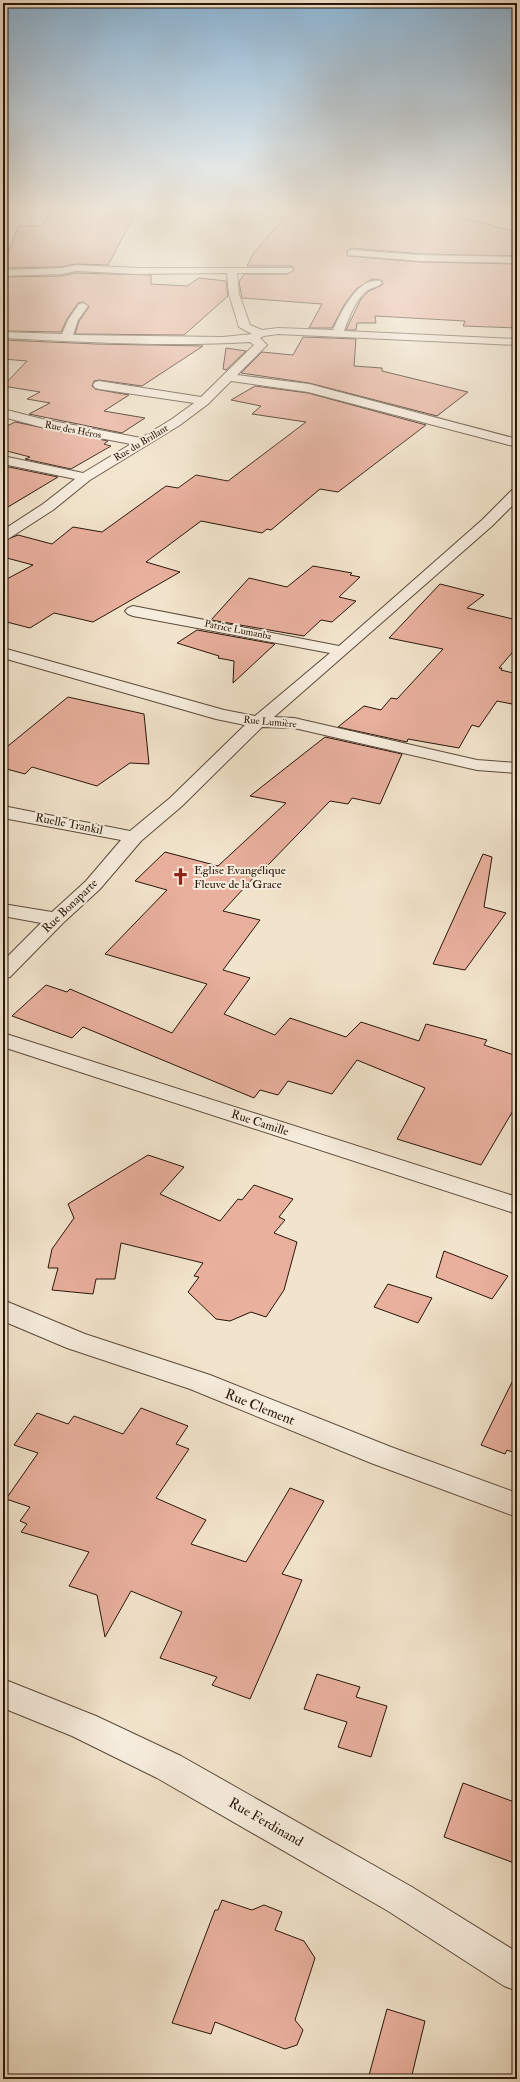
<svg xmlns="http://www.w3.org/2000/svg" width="520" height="2082" font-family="'IM FELL Double Pica',serif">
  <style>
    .building { fill: #e9b09e; stroke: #291609 }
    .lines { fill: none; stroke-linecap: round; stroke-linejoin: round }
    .street-casing { stroke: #5b4a3a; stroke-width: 2 }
    .street { fill: #f7edde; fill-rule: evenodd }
    .labels { text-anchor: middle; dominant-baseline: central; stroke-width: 4; stroke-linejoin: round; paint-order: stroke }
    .far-street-label { font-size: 10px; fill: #291609; stroke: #f7edde }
    .street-label { font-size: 12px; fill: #291609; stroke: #f7edde }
    .poi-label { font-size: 12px; fill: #291609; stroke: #f7edde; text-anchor: start }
    .near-street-label { font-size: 14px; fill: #291609; stroke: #f7edde }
  </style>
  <rect width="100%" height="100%" fill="#f2e4cc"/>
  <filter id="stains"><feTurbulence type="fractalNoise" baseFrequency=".005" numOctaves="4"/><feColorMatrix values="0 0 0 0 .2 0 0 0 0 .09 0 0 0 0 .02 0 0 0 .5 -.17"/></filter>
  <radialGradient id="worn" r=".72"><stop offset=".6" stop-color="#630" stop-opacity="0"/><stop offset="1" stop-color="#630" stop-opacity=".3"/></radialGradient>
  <g class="building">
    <polygon points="299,208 421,208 440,212 517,232 517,256 421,254 351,248 346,251 348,256 421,262 517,264 517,328 463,326 465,321 375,316 376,323 357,323 356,330 346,330 361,299 369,291 382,285 383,283 381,280 372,279 356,289 344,305 332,328 309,328 322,304 242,298 239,282 244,274 288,274 294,270 292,266 247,266 253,254 275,228 277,228 284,216 293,216"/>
    <polygon points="70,209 135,214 108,265 76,264 61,267 3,268 18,226 42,226 50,210 68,211"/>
    <polygon points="76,273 151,275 151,284 187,286 199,278 226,281 228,296 184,335 75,334 79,321 89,307 83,302 78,303 67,319 61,332 3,331 3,277 61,276"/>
    <polygon points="303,337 356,339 354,366 382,368 382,371 468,392 437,416 309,383 241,373 262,352 293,355"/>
    <polygon points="3,340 96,344 203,346 142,386 99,380 94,381 92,386 95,389 129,395 104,411 145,418 122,433 29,414 50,403 27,399 40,392 3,386 27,361 3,359"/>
    <polygon points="226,348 246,351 226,370 223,369"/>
    <polygon points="255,386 308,393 426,425 338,492 320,489 271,530 267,529 262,533 201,521 146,562 180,572 93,622 54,613 30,628 3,621 3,581 33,565 3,557 3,541 18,535 52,544 73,527 102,532 166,486 178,488 196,475 228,481 306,422 252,414 261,406 231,400"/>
    <polygon points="15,422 108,441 104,444 111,446 71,469 25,459 30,457 3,450 3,428"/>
    <polygon points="9,467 58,477 3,510 3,470"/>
    <polygon points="313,566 352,573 350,575 360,577 339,597 356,601 332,622 321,620 304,636 211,620 249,578 287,587"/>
    <polygon points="440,584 484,595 467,608 517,620 517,647 499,668 502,668 501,670 517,674 517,705 497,701 479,727 472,725 459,748 408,739 407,742 338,727 364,706 381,710 391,698 397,699 443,649 389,638"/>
    <polygon points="197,630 275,644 233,683 234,661 218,658 219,656 177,643"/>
    <polygon points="68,697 144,714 149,764 130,763 97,786 32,767 25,774 3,768 3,750"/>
    <polygon points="325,737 402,754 380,804 352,798 348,804 330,801 268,865 266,864 223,911 260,920 223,970 250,978 224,1014 275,1035 290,1018 346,1037 361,1022 419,1041 426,1024 487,1040 484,1045 517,1056 517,1104 481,1165 397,1139 425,1088 357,1060 332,1094 288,1081 278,1095 260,1090 254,1098 83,1027 72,1038 12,1016 46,985 67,992 70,989 172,1033 207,984 105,954 167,890 135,881 165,852 218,866 286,803 250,796"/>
    <polygon points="483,854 492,857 484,907 506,913 465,970 433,964"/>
    <polygon points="148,1155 184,1167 160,1194 220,1221 238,1199 242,1200 254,1185 293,1199 279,1217 285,1220 274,1233 297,1242 284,1290 266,1317 251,1312 230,1321 216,1319 188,1292 199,1277 194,1276 203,1263 121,1243 115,1279 96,1279 93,1294 52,1290 58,1268 48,1268 52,1249 74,1218 68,1204"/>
    <polygon points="444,1251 508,1276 492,1299 436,1277"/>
    <polygon points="388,1284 432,1298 418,1323 374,1307"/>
    <polygon points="517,1372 517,1454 507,1450 505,1454 481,1445"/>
    <polygon points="141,1408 188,1426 176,1444 189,1449 156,1498 206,1520 191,1544 246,1562 290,1488 324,1501 282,1574 302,1580 250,1699 212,1685 217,1677 160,1658 182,1612 131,1591 105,1637 97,1595 69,1586 89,1552 21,1532 27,1524 20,1521 30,1507 6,1499 38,1453 14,1445 37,1413 68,1424 74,1416 123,1434"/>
    <polygon points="317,1674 360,1687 356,1697 387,1706 371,1757 338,1747 347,1722 304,1709"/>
    <polygon points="463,1783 517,1803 517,1864 444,1837"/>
    <polygon points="222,1900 252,1910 264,1905 282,1912 275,1930 304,1941 315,1958 295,2020 303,2030 297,2045 285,2049 215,2022 211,2034 172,2023 215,1910 218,1910"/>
    <polygon points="387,2009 425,2021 411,2079 368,2079"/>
  </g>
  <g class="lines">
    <defs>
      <g id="street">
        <polygon points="351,250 421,255 517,257 517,263 421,261 348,255 348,251"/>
        <path d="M76,265L137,268H292L293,270L288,273H237L239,294L250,325L262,330L278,328L333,330C340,314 358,275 381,281L382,283C379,287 373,287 368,290C356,298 349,318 344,331L517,339V345L278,334L264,336L260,338L267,345L237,375L309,384L517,439V447L308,392L231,381L208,404L180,425L90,480L53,510L8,539L3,540V530L43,504L75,479L3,464V456L83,473L131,444L41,427L3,417V409L42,419L141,438L172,419L194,403L99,389L95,388L93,385L95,382L99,381L201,397L254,345L250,342C168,347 85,342 3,338V332L62,334L68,320L79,304L83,303L88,306L78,320L73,335L223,337L252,334L239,327L229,294L227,273L137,274L76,271L61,274L3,276V270L61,268Z"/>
        <polygon points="517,489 517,501 492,526 274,717 294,718 477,760 517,763 517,773 477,770 294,728 262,727 182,806 141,841 100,889 63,923 10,977 3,979 3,961 41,923 3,916 3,904 52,912 86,881 121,840 3,818 3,806 130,831 170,798 245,725 216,719 3,658 3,648 224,710 255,716 330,653 133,616 128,614 125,611 128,608 133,606 339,646 482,520 512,490"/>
        <polygon points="3,1033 517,1197 517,1214 3,1047"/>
        <polygon points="3,1300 85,1334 210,1375 391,1447 517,1493 517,1517 371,1463 190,1389 67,1348 3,1321"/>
        <polygon points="3,1679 96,1716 181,1756 412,1887 517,1952 517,1991 504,1986 388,1911 157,1778 72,1736 3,1708"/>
      </g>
    </defs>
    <use href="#street" class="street-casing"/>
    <use href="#street" class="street"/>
  </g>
  <linearGradient id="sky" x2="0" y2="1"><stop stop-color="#8cb7d9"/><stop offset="0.42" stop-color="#f9f3e8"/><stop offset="1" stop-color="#f9f3e8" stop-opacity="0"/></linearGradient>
  <rect width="520" height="500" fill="url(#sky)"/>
  <defs>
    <symbol id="church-bare" viewBox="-9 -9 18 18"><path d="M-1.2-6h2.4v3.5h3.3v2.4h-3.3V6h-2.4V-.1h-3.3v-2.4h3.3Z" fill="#8f2418" stroke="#f7edde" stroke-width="2.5" paint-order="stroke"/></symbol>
  </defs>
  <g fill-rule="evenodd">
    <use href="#church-bare" x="168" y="864" width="25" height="25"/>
  </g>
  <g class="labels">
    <g class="far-street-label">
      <text transform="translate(73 430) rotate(11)">Rue des Héros</text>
      <text transform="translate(141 443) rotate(-31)">Rue du Brillant</text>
      <text transform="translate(238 630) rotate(11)">Patrice Lumanba</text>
      <text transform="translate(270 722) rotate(5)">Rue Lumière</text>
    </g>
    <g class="street-label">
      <text transform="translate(69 824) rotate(11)">Ruelle Trankil</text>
      <text transform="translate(70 906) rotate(-44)">Rue Bonaparte</text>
      <text transform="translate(260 1123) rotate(18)">Rue Camille</text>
    </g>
    <g class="poi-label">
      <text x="194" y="870">Eglise Evangélique<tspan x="194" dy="14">Fleuve de la Grace</tspan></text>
    </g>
    <g class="near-street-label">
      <text transform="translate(260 1407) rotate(22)">Rue Clement</text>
      <text transform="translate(266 1822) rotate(30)">Rue Ferdinand</text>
    </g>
  </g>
  <rect width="520" height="2082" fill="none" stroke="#f2e4cc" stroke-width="16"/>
  <rect x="4" y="4" width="512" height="2074" fill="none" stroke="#291609" stroke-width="2"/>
  <rect x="8" y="8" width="504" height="2066" fill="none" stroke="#291609"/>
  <rect width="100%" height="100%" filter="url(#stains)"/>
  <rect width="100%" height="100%" fill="url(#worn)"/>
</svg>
